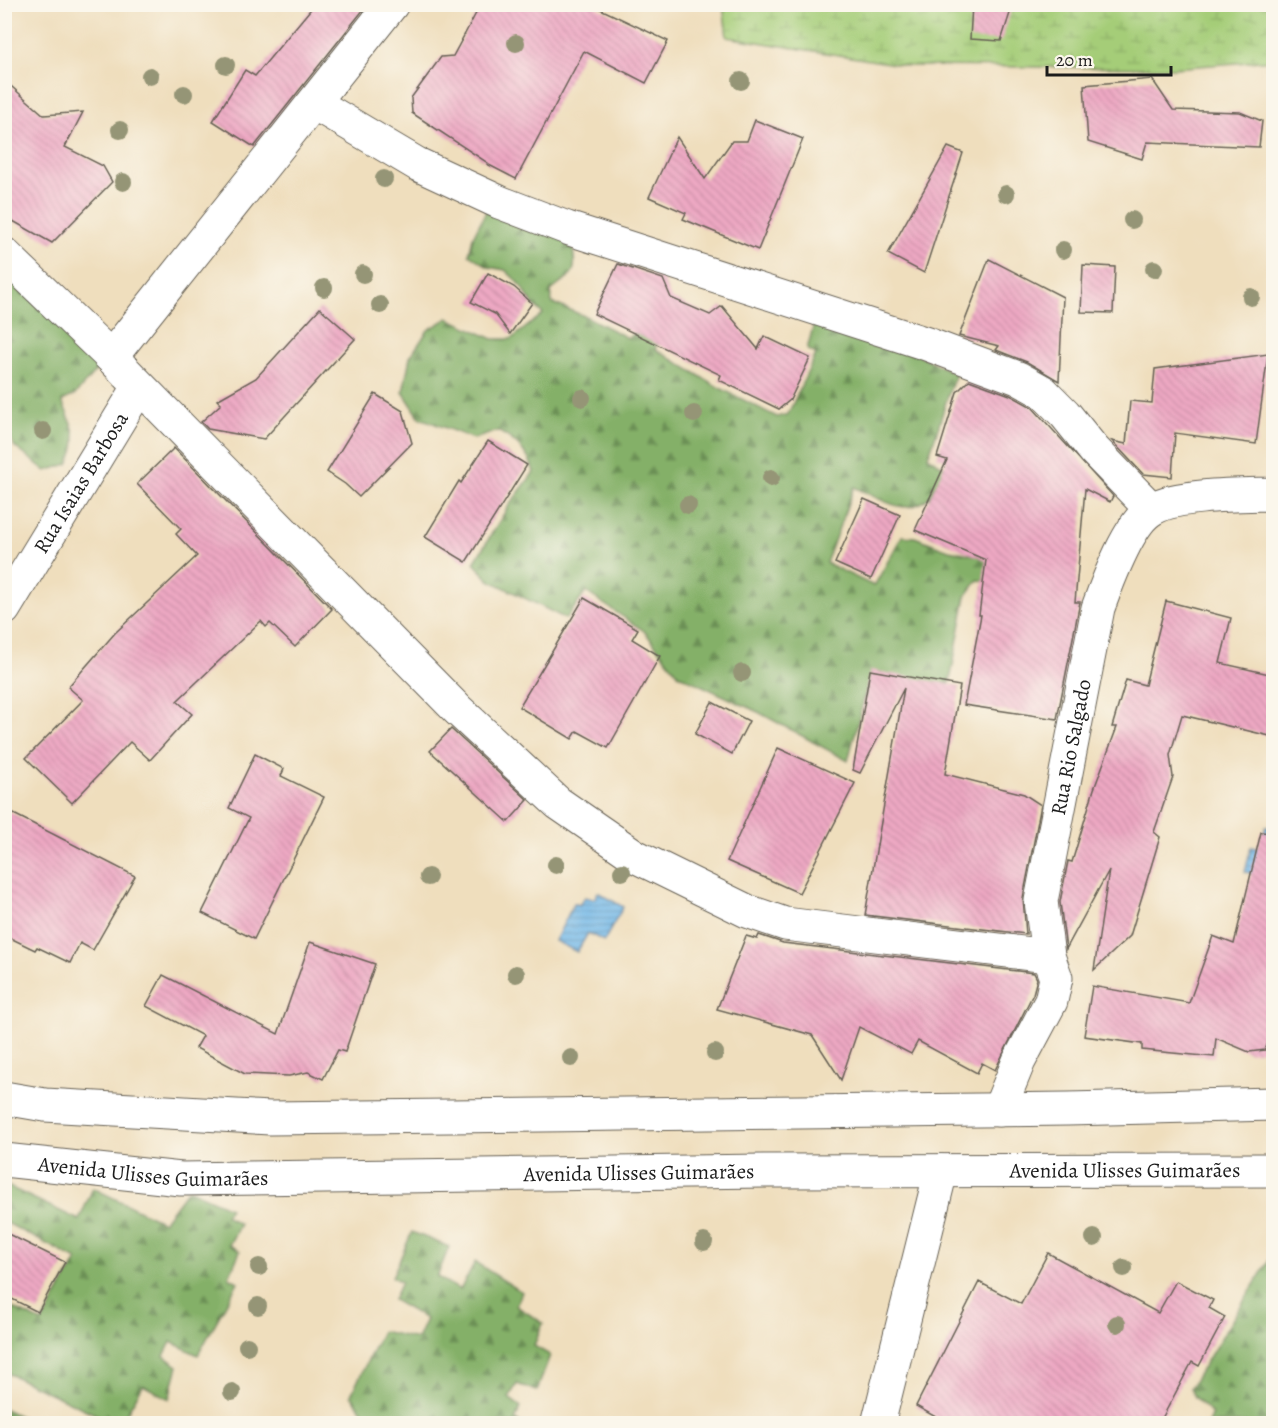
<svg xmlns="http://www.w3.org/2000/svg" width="1278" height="1428" font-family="Alegreya,serif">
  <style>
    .forest { fill: url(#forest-firs); stroke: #506642; stroke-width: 1.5 }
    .wetland { fill: url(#wetland-marsh); stroke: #60744a; stroke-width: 1.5 }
    .water { fill: url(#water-rules); stroke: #466a82; stroke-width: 1.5 }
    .building { fill: url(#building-back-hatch) }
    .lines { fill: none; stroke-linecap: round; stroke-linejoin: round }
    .minor-casing { stroke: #666054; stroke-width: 35 }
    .primary-casing { stroke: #666054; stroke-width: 35 }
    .minor { stroke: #fff; stroke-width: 33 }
    .primary { stroke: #fff; stroke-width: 33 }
    .tree { fill: #959576 }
    .labels { text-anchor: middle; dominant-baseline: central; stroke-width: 4.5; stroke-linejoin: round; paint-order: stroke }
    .street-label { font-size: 21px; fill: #1c1c1c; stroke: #fbf7ec }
  </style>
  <defs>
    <pattern id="forest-firs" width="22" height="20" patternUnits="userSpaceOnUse" patternTransform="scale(1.5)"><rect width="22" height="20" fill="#84b068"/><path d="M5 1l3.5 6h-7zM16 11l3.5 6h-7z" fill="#6b8e55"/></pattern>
    <pattern id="wetland-marsh" width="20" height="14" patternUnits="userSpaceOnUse" patternTransform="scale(1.5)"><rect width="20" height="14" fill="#a5cd78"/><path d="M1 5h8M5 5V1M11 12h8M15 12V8" fill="none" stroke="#8daf67"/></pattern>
    <pattern id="water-rules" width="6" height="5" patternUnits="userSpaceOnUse" patternTransform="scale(1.5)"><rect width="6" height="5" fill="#71b7e8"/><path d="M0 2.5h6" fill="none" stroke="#5c94bb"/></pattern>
    <pattern id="building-back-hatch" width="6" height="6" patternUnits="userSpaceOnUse" patternTransform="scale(1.5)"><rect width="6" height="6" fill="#eda8c3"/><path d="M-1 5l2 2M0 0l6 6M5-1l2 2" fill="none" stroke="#cb90a7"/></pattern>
  </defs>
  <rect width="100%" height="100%" fill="#fbf7ec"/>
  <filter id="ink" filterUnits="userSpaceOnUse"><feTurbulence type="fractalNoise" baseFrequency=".0167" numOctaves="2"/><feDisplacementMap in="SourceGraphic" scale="12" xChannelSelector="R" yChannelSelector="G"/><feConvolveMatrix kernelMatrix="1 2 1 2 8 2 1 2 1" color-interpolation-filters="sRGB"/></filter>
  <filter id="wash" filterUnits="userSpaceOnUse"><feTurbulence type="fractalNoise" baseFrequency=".008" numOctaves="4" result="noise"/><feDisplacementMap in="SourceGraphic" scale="24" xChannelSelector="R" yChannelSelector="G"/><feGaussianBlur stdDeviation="1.35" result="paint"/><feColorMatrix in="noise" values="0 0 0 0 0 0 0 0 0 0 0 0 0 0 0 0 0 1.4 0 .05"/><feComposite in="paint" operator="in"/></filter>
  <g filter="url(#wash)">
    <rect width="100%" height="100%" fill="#efdebd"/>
    <g class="forest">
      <path d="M488,207L572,242C577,275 576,271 551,291L552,303L587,317L628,338L637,330L663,329L655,349L718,387L777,417L788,414L816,354L807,349L814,324L914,353L956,374C944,401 940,429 928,456L947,469C943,477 938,487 932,494C908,521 882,499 854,487L826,563L874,586L902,536L915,537L949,550L1001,560L1058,592L978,580L966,596L949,686L871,671L848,761L758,712L679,675L644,631L586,592L566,619L489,580L474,563L508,507L534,472C529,454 515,440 498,431L474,439L420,418L403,392L410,357L428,330L448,318L493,339H511L543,314L532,303L519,283L505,270L488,267L469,254L473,237Z"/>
      <path d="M4,236L90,317L99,367L75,395L62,401C72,426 82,438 68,464L46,471L15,447L5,428Z"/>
      <polygon points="5,1185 79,1220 93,1188 163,1222 188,1189 230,1208 225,1216 240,1224 229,1245 240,1251 229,1277 238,1282 198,1355 171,1342 164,1356 178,1366 169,1399 143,1385 121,1423 114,1423 5,1372 4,1304 42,1322 77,1260 5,1222"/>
      <polygon points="412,1232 449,1247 437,1277 460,1290 475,1262 522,1292 516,1306 543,1323 534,1346 550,1355 537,1391 517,1384 509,1398 521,1407 515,1420 521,1423 365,1423 367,1418 351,1395 382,1331 417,1339 426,1319 393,1300 401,1282 392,1277"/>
      <polygon points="1273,1254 1273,1423 1208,1423 1212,1414 1194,1397 1190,1388"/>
      <polygon points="4,1409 5,1409 34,1423 5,1423"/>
    </g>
    <polygon class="wetland" points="723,5 1273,5 1273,60 1174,68 907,66 727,37"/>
    <g class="water">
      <polygon points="1266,826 1273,828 1273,878 1245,872 1251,847 1260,849"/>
      <polygon points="598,892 623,907 604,941 588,933 577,952 555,941 574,903 579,905 585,897 594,899"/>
    </g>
    <g id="blocks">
      <g class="building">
        <polygon points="315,4 368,4 254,147 213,121 245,70 255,76"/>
        <polygon points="481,4 590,4 668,41 646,83 584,51 516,179 487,164 488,163 412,113 411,98 441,57 453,56"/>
        <polygon points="972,4 1013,4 1001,41 970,39"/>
        <polygon points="1152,79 1173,110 1240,112 1262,121 1259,147 1147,142 1142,159 1088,142 1084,85"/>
        <polygon points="4,80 44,115 83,112 65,147 103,166 112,182 52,243 4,216"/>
        <polygon points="755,120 803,139 758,250 683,219 686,213 649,197 677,137 705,179 732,141 747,141"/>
        <polygon points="948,147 963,153 924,273 888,254"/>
        <polygon points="989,259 1063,297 1059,381 1027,362 996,350 999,346 959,336"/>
        <polygon points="618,264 663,279 671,298 710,315 722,306 758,349 764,336 810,358 790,400 779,409 719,380 721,375 594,314"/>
        <polygon points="1083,265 1115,267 1113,313 1081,312"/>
        <polygon points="488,273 514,287 532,303 510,334 495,314 471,302"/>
        <polygon points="320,308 355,339 264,439 208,429 201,422 221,404 217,400 256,378"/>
        <polygon points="1268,354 1256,444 1175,433 1172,477 1143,474 1112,441 1126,444 1130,401 1152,403 1155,369"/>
        <polygon points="969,380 1010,395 1032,407 1113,496 1110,502 1085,489 1075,602 1080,602 1057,719 964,705 981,615 979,615 986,560 915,530 947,460 937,457 957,392"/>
        <polygon points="375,394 403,411 412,443 359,497 345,484 327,472"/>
        <polygon points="488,441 527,465 466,562 425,537 459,481 461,483"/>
        <polygon points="174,448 332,609 295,647 270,623 266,627 261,621 177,701 192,714 150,760 130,742 72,803 26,758 83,700 68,687 115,633 197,556 176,534 181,529 137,484"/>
        <polygon points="864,499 900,515 871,579 835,563"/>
        <polygon points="584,598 638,629 632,639 660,656 608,748 577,731 572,739 519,707"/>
        <polygon points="1166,601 1231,618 1220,663 1274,675 1274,737 1182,715 1170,755 1173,777 1154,832 1160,837 1130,936 1094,970 1109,870 1066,949 1060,902 1068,861 1072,862 1094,789 1117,727 1112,727 1126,680 1145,685"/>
        <polygon points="870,670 960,686 945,774 1024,794 1041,805 1023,898 1026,934 865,915 904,688 860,773 853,770"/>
        <polygon points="712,702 749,721 732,754 695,734"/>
        <polygon points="451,729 528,800 508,822 430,751"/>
        <polygon points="778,748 855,783 799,893 727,861"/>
        <polygon points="255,754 284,769 281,776 324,797 254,939 202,913 249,818 229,808"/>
        <polygon points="4,809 135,876 93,950 80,943 70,963 37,947 35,950 4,935"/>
        <polygon points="1261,832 1274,833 1274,1027 1265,1050 1249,1052 1216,1038 1214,1057 1142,1050 1142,1044 1084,1036 1092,986 1189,1003 1213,936 1234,944"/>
        <polygon points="759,935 783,943 1034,973 1037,979 1033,994 995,1070 982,1063 977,1073 918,1041 911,1054 859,1027 841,1080 812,1035 717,1009 746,936 757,939"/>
        <polygon points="310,942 375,964 345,1052 338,1050 323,1079 308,1072 289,1076 245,1074 196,1048 203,1036 146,1006 163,975 278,1034"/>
        <polygon points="4,1232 65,1262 38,1312 4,1295"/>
        <polygon points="1048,1253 1158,1313 1176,1281 1213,1300 1209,1308 1225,1317 1199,1366 1192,1362 1159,1424 948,1424 916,1406 979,1282 1021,1304"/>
      </g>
    </g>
  </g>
  <g filter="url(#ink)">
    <use href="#blocks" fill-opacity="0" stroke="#666054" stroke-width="1.5"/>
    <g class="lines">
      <defs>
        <g id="minor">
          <polyline points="314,103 417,164 499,202 567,228 927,344 1018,378 1043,392 1065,414 1094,450 1151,509"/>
          <polyline points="4,254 111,357 458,710 558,803 635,856 747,911 785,924 1048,956"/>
          <polyline points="111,357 392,4"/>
          <path id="s1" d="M4,609L139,387"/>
          <path id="s2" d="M999,1110L1019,1061L1051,1001L1056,978L1048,956L1041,901L1098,608C1107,583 1130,520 1154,508C1179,494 1244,495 1274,494"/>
          <polyline points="878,1424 941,1171"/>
        </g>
        <g id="primary">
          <polyline points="4,1098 45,1105 270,1118 1068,1109 1274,1104"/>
          <path id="s3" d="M4,1160L181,1179L764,1171L1274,1170"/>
        </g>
      </defs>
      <use href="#minor" class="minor-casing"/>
      <use href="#primary" class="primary-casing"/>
      <use href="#minor" class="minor"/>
      <use href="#primary" class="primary"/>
    </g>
    <g class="tree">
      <circle cx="516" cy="43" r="9"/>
      <circle cx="226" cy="65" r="9"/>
      <circle cx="150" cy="76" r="9"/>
      <circle cx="741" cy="81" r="9"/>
      <circle cx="184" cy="94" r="9"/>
      <circle cx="120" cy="130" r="9"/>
      <circle cx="384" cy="179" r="9"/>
      <circle cx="123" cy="182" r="9"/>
      <circle cx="1006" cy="194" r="9"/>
      <circle cx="1132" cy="220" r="9"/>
      <circle cx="1063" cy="250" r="9"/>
      <circle cx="1154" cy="269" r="9"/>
      <circle cx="363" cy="274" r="9"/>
      <circle cx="324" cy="288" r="9"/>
      <circle cx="1251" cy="297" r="9"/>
      <circle cx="380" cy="305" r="9"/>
      <circle cx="582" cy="398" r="9"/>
      <circle cx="694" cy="414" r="9"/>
      <circle cx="43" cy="431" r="9"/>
      <circle cx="771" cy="478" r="9"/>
      <circle cx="688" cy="505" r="9"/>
      <circle cx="742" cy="673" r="9"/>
      <circle cx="556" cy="865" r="9"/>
      <circle cx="622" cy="872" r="9"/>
      <circle cx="428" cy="877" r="9"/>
      <circle cx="516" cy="974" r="9"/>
      <circle cx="715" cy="1053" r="9"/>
      <circle cx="571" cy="1058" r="9"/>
      <circle cx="1094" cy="1238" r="9"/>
      <circle cx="704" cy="1242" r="9"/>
      <circle cx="259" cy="1267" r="9"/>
      <circle cx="1124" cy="1268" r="9"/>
      <circle cx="258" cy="1306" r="9"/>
      <circle cx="1117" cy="1324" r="9"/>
      <circle cx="247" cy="1346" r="9"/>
      <circle cx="232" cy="1392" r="9"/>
    </g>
  </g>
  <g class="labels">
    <g class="street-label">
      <text stroke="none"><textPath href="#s1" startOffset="148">Rua Isaias Barbosa</textPath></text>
      <text stroke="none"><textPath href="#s2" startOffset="380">Rua Rio Salgado</textPath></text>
      <text stroke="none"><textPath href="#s3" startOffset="150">Avenida Ulisses Guimarães</textPath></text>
      <text stroke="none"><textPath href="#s3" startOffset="1122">Avenida Ulisses Guimarães</textPath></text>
      <text stroke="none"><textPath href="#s3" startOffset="636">Avenida Ulisses Guimarães</textPath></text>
    </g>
  </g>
  <rect width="1278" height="1428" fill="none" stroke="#fbf7ec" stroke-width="24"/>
  <path d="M1047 66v9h124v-9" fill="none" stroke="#1c1c1c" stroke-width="3"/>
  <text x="1056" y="66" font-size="18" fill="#1c1c1c" stroke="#fbf7ec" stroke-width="4.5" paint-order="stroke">20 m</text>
</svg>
